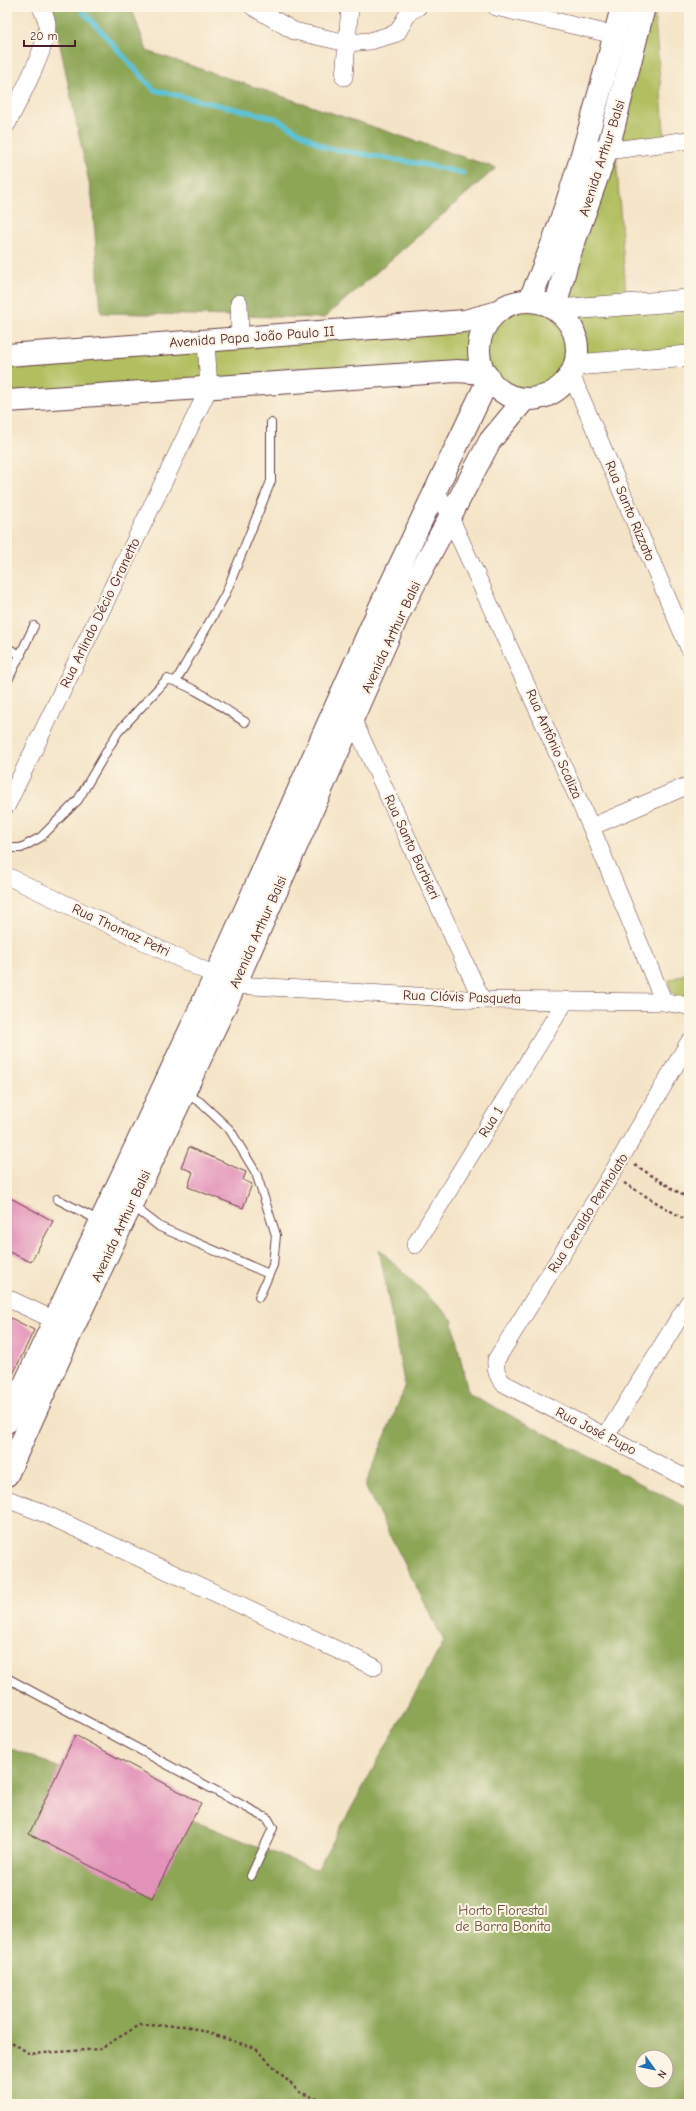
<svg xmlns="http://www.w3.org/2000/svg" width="696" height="2111" font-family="'Comic Neue',sans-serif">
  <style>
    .green { fill: #b2bf60; stroke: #7e6f46 }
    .forest { fill: #8da656; stroke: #6c6240; fill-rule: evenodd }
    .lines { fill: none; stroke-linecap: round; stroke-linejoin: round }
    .stream { stroke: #5bc3d7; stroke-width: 5 }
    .building { fill: #e393b9 }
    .service-casing { stroke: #643d42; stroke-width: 10 }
    .minor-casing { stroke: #643d42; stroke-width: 18 }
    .tertiary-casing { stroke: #643d42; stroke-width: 22 }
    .secondary-casing { stroke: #643d42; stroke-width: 24 }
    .path { stroke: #643d42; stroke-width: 2.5; stroke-dasharray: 3 3; stroke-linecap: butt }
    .service { stroke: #fff; stroke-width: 8 }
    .minor { stroke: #fff; stroke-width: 17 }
    .tertiary { stroke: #fff; stroke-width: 21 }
    .secondary { stroke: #fff; stroke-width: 22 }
    .labels { text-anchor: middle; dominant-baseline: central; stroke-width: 4; stroke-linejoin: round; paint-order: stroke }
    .street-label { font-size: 14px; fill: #4a1f2b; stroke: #fcf5e5 }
    .park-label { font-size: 14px; fill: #694f3b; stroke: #fcf5e5 }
  </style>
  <rect width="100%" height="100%" fill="#fcf5e5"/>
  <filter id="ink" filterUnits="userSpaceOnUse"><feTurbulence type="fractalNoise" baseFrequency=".025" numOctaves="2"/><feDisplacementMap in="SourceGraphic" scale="8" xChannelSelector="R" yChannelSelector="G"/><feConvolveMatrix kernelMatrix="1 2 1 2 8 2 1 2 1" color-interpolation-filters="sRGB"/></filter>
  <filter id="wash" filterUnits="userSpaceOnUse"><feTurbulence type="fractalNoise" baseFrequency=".012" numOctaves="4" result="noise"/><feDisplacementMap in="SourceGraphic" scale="16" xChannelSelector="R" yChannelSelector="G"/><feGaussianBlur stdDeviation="0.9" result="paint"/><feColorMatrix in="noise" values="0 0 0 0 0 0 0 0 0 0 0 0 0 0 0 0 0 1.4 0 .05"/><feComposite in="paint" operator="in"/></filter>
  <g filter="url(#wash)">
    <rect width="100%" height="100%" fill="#f4e4c7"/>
    <g class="green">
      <polygon points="654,7 665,142 611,147"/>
      <polygon points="616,153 626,294 589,298 565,298"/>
      <path d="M689,304V348L579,362C581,345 576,329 567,315Z"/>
      <circle cx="530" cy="350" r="45"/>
      <polygon points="481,321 473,344 473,362 211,385 208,343"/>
      <polygon points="205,343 207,386 7,399 7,356"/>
      <polygon points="689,972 689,996 674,996 668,981"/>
    </g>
    <g class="forest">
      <polygon points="52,7 131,7 147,51 496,168 324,318 101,313 92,197"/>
      <path d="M379,1249L452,1319L468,1393L689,1509V2104H7V1747L317,1870L444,1641L365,1486L405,1387ZM642,2057H666V2081H642Z"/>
    </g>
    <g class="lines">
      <polyline class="stream" points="79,7 154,90 275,118 326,148 422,164 463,173"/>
    </g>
    <g id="blocks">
      <g class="building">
        <polygon points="189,1147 246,1172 243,1180 252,1184 243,1208 188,1187 193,1172 181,1167"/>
        <polygon points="7,1196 53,1221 31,1262 7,1251"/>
        <polygon points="7,1316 34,1330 7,1387"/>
        <polygon points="75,1735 201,1803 152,1898 29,1834"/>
      </g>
    </g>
  </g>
  <g filter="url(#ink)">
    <use href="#blocks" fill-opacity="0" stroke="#643d42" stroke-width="1"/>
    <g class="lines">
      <defs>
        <g id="service">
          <polyline points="7,648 21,655"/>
          <polyline points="176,681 225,595 271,481 271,423"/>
          <polyline points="7,682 34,626"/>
          <path d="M7,848H21L41,837L78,800L118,732L167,679C195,686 221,707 245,722"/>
          <polyline points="185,1093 200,1102 230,1130 256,1173 276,1235 273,1265 259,1297"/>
          <polyline points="57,1199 100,1221"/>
          <polyline points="133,1206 160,1227 269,1274"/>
          <polyline points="7,1678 268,1819 273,1828 251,1876"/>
        </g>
        <g id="minor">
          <polyline points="253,7 294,31 347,43 370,41 397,33 409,12 418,7"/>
          <polyline points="496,7 614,35"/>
          <polyline points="344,77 350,7"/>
          <path d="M7,124C17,104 49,45 47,24C47,19 43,12 41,7"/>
          <polyline points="597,148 607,151 689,140"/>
          <polyline points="239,303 240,338"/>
          <polyline points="571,374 689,648"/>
          <polyline points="436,490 450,517 591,827 664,1002"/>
          <polyline points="349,711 482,1000"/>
          <polyline points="7,805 209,388 206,342"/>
          <polyline points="591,827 689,785"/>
          <polyline points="7,876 235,985 482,1000 664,1002 689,1006"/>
          <path d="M689,1042L611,1175L496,1360C495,1370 497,1376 503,1383L689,1480"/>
          <polyline points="415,1245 566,1000"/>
          <polyline points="7,1298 65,1325"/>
          <polyline points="606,1436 689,1302"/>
          <polyline points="7,1499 43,1513 374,1667"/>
        </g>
        <g id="tertiary">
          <polyline points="557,310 689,300"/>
          <polyline points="575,365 689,356"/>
        </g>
        <g id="secondary">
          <path d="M529,301C571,207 596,107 622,7"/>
          <circle cx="528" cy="350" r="49"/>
          <polyline points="555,308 567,262 610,141 644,7"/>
          <path d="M7,355C160,345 312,332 465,321L495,313"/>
          <polyline points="7,401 457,371 485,373"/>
          <polyline points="7,1422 226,953 381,605 489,378"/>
          <polyline points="7,1475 73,1328 235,985 399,613 490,441 525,399"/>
        </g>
      </defs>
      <use href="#service" class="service-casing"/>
      <use href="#minor" class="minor-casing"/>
      <use href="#tertiary" class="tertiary-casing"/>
      <use href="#secondary" class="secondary-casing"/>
      <g class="path">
        <polyline points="635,1165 689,1199"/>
        <polyline points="624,1183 689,1222"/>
        <polyline points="7,2039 30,2054 99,2049 140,2025 186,2026 255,2048 299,2092 330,2104"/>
      </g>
      <use href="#service" class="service"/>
      <use href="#minor" class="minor"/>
      <use href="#tertiary" class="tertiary"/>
      <use href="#secondary" class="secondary"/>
    </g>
  </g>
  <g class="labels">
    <g class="street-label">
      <text transform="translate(602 158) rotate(-72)">Avenida Arthur Balsi</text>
      <text transform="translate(252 337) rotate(-4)">Avenida Papa João Paulo II</text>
      <text transform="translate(630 511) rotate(67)">Rua Santo Rizzato</text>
      <text transform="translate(100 613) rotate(-64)">Rua Arlindo Décio Granetto</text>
      <text transform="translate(391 637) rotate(-65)">Avenida Arthur Balsi</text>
      <text transform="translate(554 744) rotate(66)">Rua Antônio Scaliza</text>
      <text transform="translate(412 847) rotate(65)">Rua Santo Barbieri</text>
      <text transform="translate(121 930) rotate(25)">Rua Thomaz Petri</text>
      <text transform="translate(258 932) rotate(-66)">Avenida Arthur Balsi</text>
      <text transform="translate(462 997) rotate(2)">Rua Clóvis Pasqueta</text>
      <text transform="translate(491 1122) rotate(-58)">Rua 1</text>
      <text transform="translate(588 1213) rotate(-58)">Rua Geraldo Penholato</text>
      <text transform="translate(121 1226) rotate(-65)">Avenida Arthur Balsi</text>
      <text transform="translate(596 1431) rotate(27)">Rua José Pupo</text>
    </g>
    <g class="park-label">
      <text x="503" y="1910">Horto Florestal<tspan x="503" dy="16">de Barra Bonita</tspan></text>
    </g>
  </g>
  <rect width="696" height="2111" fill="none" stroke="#fcf5e5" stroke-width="24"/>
  <g transform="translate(654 2069) rotate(123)"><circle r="19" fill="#fcf5e5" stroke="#b59f9b"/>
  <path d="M0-3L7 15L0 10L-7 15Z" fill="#1f6fb2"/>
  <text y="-6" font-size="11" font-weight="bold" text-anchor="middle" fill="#4a1f2b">N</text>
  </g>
  <path d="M24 40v6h51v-6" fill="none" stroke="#4a1f2b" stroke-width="2"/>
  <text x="30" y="40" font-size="12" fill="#4a1f2b" stroke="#fcf5e5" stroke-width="3" paint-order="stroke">20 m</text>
</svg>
